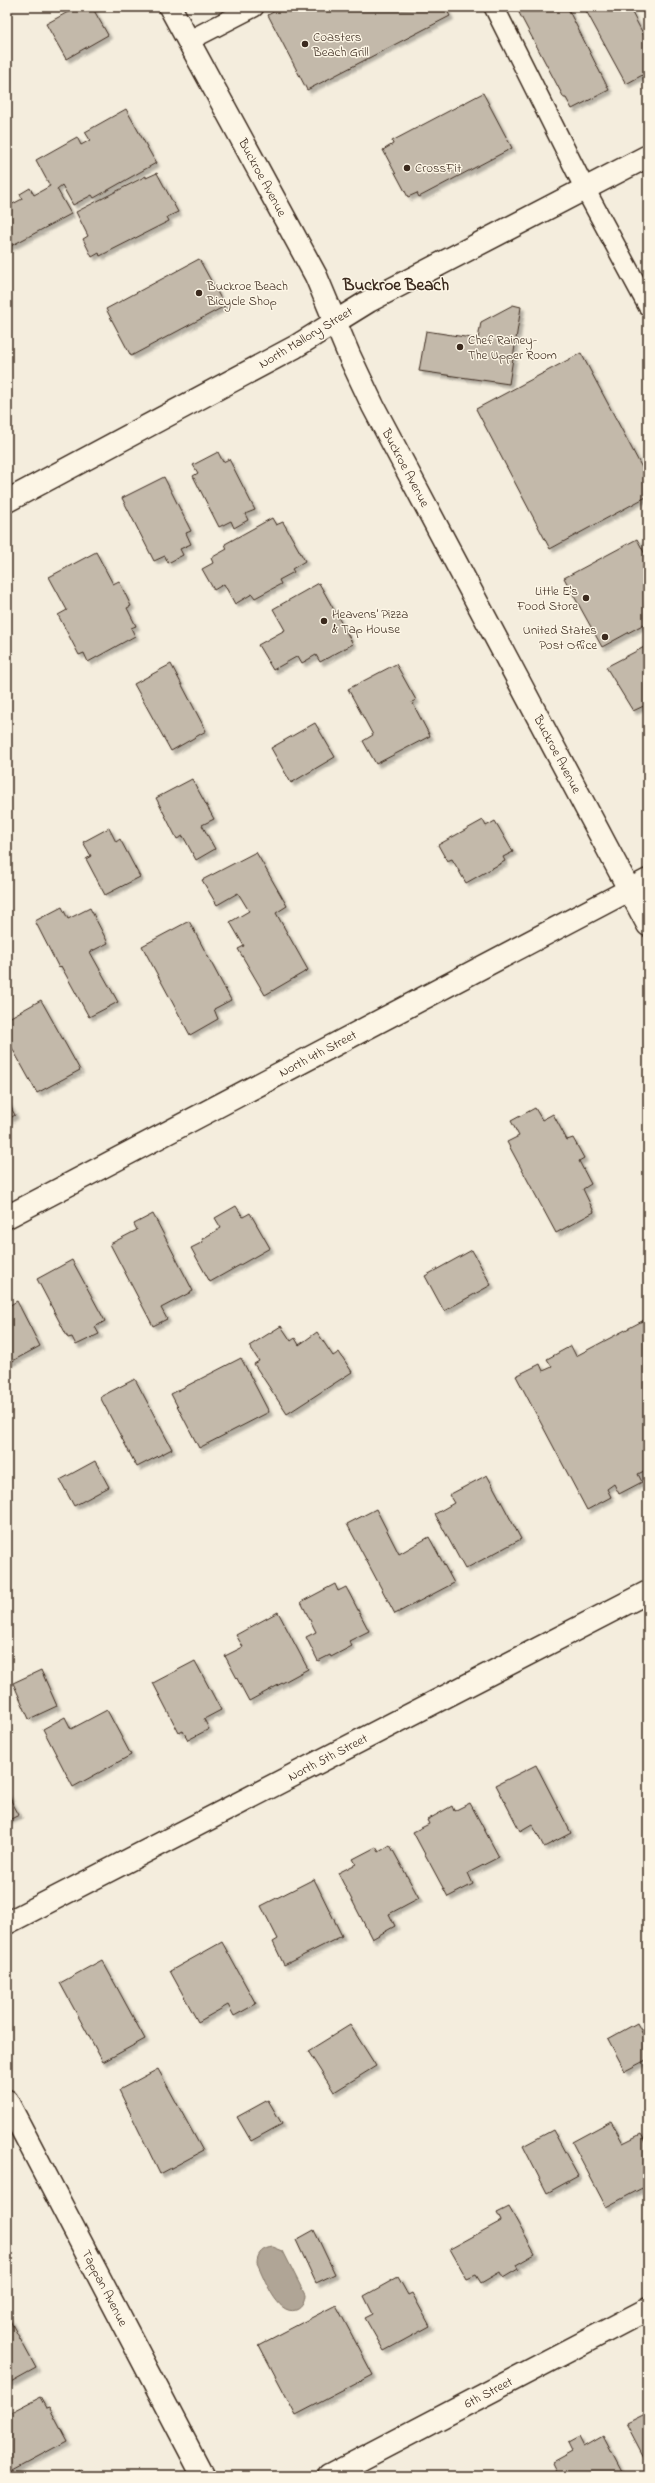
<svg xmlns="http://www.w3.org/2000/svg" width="655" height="2483" font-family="'Indie Flower',sans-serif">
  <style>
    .water { fill: #b0a596; stroke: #817466 }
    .building { fill: #c3b9aa; stroke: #3b2a1e; filter: url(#shadow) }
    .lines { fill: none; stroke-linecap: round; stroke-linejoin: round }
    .service-casing { stroke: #3b2a1e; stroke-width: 22 }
    .minor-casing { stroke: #3b2a1e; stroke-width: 25 }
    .tertiary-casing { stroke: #3b2a1e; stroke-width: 25 }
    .service { stroke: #fcf5e5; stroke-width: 19 }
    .minor { stroke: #fcf5e5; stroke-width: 22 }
    .tertiary { stroke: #fcf5e5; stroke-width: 22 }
    .poi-dot { fill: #3b2a1e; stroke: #fcf5e5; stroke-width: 1.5 }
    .labels { text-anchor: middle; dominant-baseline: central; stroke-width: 3; stroke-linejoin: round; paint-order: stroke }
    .poi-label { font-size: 13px; fill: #3b2a1e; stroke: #fcf5e5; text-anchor: start }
    .street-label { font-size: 13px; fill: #3b2a1e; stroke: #fcf5e5 }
    .district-label { font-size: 17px; font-weight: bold; fill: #3b2a1e; stroke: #fcf5e5 }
  </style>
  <defs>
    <filter id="shadow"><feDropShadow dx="3.5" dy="3.5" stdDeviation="1" flood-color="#0004"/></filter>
  </defs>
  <rect width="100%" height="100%" fill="#f4eddd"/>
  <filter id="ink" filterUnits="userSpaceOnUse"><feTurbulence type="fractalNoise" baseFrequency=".025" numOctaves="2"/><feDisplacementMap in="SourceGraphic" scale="8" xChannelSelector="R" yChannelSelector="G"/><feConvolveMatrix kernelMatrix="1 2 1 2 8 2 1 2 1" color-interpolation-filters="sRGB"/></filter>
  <g filter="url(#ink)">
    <path class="water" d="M273,2247L283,2251L305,2295C305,2301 302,2308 296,2310C277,2316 264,2277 257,2263C257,2253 263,2248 273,2247Z"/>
    <g class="building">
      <polygon points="77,7 92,7 108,35 66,59 46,24"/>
      <polygon points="282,7 400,7 401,9 445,7 450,16 307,90 268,15"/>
      <polygon points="516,7 567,7 609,90 572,109 566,98 564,98"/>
      <polygon points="584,7 629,7 648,43 648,72 626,84"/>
      <polygon points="483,93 512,148 419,197 417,193 408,197 383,150 393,144 392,141"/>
      <polygon points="126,109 156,163 94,198 92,195 73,205 62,185 57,189 71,214 7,248 7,207 22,199 20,194 30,188 34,195 50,186 36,160 77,137 81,145 90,140 85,132"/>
      <polygon points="157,173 178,212 167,217 169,221 100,256 99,253 92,257 83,239 88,236 76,212 146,176 146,178"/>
      <polygon points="199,259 225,306 131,356 106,309"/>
      <polygon points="513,305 521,307 509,384 419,371 426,331 478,339 481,322"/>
      <polygon points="581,353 648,479 648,496 550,549 476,409"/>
      <polygon points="218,452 223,462 229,459 255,510 245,514 248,520 234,528 231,521 219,527 193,476 198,473 193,465"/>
      <polygon points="164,477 191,531 186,533 191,544 180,549 183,555 168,563 165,556 154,561 122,498"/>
      <polygon points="272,518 276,525 283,522 305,561 292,569 294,572 279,580 281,584 255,598 252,594 235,604 224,584 214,590 202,569 213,563 211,558 227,549 225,544"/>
      <polygon points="637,539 648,560 648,622 602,647 564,578"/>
      <polygon points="96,552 113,584 119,581 131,606 127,608 136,626 131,628 135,636 88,662 84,653 79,655 58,615 67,610 49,577"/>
      <polygon points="319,583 353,644 320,662 316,655 302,663 298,656 273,670 258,645 285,630 273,609"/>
      <polygon points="648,645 648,704 633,711 606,667"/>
      <polygon points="171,664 206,731 171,751 134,684"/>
      <polygon points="396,664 416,700 412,702 430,736 376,764 363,741 373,735 348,689"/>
      <polygon points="315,723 335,757 291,783 271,748"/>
      <polygon points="192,779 214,819 202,825 215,849 196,860 183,836 177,839 156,798"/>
      <polygon points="483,820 486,826 495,821 513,852 503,857 505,861 466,883 452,859 447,861 438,845"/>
      <polygon points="109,828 116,842 120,839 140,877 105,895 86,859 91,856 83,842"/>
      <polygon points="256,852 287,906 276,913 308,970 265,995 238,949 244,946 230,922 249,911 238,893 217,905 202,880"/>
      <polygon points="62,907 68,919 90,908 108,943 90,952 118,1002 89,1017 61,966 59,968 35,921"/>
      <polygon points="189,921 231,1000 214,1009 218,1019 190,1035 142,946"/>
      <polygon points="41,1000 80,1070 37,1093 7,1039 7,1019"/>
      <polygon points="7,1101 15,1115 7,1120"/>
      <polygon points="535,1108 542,1120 553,1114 567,1140 573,1138 584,1158 579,1161 591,1184 583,1189 594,1212 556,1233 507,1142 519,1136 511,1121"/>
      <polygon points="236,1206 243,1217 250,1213 270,1248 210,1282 191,1248 203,1242 202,1239 221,1228 215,1218"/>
      <polygon points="153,1214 193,1291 161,1308 167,1319 153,1326 110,1244 137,1230 134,1224"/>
      <polygon points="472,1250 491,1285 444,1311 425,1276"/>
      <polygon points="72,1260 105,1321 95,1327 99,1334 76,1345 72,1337 68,1338 37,1279"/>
      <polygon points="17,1301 40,1346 7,1364 7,1307"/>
      <polygon points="648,1318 648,1469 638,1474 642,1482 619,1494 614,1484 607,1489 611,1497 587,1510 516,1376 540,1364 543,1371 552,1367 547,1359 571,1346 576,1356"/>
      <polygon points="281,1326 291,1341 295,1338 299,1345 317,1332 333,1356 339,1352 352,1372 287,1414 254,1364 259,1361 249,1346"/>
      <polygon points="241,1358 269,1412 199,1448 171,1394"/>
      <polygon points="135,1379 172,1449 137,1467 100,1397"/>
      <polygon points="95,1461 109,1487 74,1506 60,1480"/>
      <polygon points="487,1475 521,1539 465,1569 435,1514 454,1503 449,1495"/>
      <polygon points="376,1509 399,1554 429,1537 454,1583 395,1614 347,1524"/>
      <polygon points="335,1584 338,1591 346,1587 369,1631 349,1641 352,1646 331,1657 330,1655 318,1661 306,1637 316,1632 301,1602"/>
      <polygon points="278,1612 308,1669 249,1701 225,1656 243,1647 236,1635"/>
      <polygon points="195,1661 221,1710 204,1719 209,1729 188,1740 183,1731 179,1733 153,1683"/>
      <polygon points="41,1670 57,1706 29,1719 13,1683"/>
      <polygon points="107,1710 131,1755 73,1787 43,1729 65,1717 71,1729"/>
      <polygon points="536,1765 571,1833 544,1847 532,1824 520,1831 496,1785"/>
      <polygon points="7,1793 19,1815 7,1821"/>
      <polygon points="470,1803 499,1857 468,1873 473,1884 448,1897 413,1832 429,1824 427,1820 452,1806 454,1811"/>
      <polygon points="390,1845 419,1898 389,1914 395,1926 372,1939 338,1873 356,1864 353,1859 376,1847 379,1852"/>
      <polygon points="314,1879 342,1936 284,1965 273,1942 278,1939 261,1906"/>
      <polygon points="222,1942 256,2004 234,2016 228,2005 198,2022 170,1971"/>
      <polygon points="102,1960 145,2039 103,2062 60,1983"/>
      <polygon points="637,2023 648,2044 648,2059 625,2071 608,2039"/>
      <polygon points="350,2025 376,2066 334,2092 308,2051"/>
      <polygon points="158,2069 203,2151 160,2174 119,2090"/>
      <polygon points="268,2100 282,2124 251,2141 237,2117"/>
      <polygon points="611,2121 623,2143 641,2134 648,2146 648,2185 606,2207 572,2142"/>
      <polygon points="553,2130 578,2176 547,2193 523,2146"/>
      <polygon points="509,2207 535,2254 516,2265 518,2269 503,2278 500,2272 481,2283 476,2275 467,2279 450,2249 501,2221 497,2213"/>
      <polygon points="314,2230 335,2274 316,2283 296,2240"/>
      <polygon points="398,2277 408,2295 412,2293 430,2326 384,2351 365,2318 373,2314 364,2296"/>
      <polygon points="336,2305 373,2375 296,2415 259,2345"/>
      <polygon points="7,2315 36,2368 7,2384"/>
      <polygon points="40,2397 46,2408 49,2407 67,2441 11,2471 7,2463 7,2414"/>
      <polygon points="648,2412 648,2465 626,2423"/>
      <polygon points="603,2436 624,2476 559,2476 552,2462 572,2451 568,2443 579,2437 584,2447"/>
      <polygon points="82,2469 86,2476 69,2476"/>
    </g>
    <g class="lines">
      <defs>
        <g id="service">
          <polyline points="494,7 585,189 648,306"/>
          <polyline points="188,41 254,7"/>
        </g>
        <g id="minor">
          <polyline points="7,501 295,347 335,322"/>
          <path id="s1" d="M7,1217L648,880"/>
          <path id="s2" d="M7,1923L648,1592"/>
          <path id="s3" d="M7,2101L203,2476"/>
          <path id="s4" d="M329,2476L648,2309"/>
        </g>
        <g id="tertiary">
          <path id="s5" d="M170,7L316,276L349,355L373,406L648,925"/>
          <polyline points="335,322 369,301 648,156"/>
        </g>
      </defs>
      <use href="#service" class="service-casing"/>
      <use href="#minor" class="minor-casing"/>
      <use href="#tertiary" class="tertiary-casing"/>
      <use href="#service" class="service"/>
      <use href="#minor" class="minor"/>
      <use href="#tertiary" class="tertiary"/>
    </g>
  </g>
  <g class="poi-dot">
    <circle cx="305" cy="44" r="4"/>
    <circle cx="407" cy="168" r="4"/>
    <circle cx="199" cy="293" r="4"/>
    <circle cx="460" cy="347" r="4"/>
    <circle cx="586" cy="598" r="4"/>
    <circle cx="324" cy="621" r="4"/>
    <circle cx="605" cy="637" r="4"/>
  </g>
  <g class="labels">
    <g class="poi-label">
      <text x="313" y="37">Coasters<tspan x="313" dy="15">Beach Grill</tspan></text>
      <text x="415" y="168">CrossFit</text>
      <text x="207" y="286">Buckroe Beach<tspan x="207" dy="15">Bicycle Shop</tspan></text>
      <text x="468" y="340">Chef Rainey-<tspan x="468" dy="15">The Upper Room</tspan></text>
      <text x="578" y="591" text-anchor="end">Little E's<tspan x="578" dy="15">Food Store</tspan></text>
      <text x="332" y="614">Heavens' Pizza<tspan x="332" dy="15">&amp; Tap House</tspan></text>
      <text x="597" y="630" text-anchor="end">United States<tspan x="597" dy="15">Post Office</tspan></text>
    </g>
    <g class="street-label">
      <text stroke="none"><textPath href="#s5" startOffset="194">Buckroe Avenue</textPath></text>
      <text transform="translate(306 338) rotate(-31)">North Mallory Street</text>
      <text stroke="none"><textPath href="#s5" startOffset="518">Buckroe Avenue</textPath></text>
      <text stroke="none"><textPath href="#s5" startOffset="842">Buckroe Avenue</textPath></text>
      <text stroke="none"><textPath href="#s1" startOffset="351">North 4th Street</textPath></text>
      <text stroke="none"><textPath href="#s2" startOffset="361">North 5th Street</textPath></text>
      <text stroke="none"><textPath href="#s3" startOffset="211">Tappan Avenue</textPath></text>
      <text stroke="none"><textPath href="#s4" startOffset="180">6th Street</textPath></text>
    </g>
    <g class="district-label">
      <text x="396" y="285">Buckroe Beach</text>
    </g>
  </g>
  <rect width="655" height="2483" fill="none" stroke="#fcf5e5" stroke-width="24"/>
  <rect x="12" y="12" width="631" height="2459" fill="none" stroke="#3b2a1e" stroke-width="1.5" filter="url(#ink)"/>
</svg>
